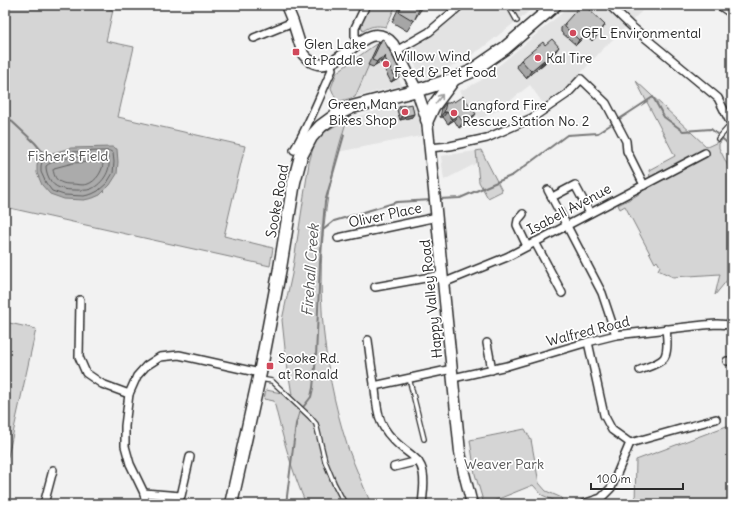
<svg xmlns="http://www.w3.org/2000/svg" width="737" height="509" font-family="Delius,sans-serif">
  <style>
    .built { fill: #e3e3e3 }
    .green { fill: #d5d5d5; stroke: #808080 }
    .water { fill: #ababab; stroke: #787878 }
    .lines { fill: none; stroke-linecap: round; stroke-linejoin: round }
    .shore { stroke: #5e5e5e; stroke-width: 1 }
    .stream { stroke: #787878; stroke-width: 2 }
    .lane-casing { stroke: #2b2b2b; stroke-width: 6 }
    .street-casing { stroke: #2b2b2b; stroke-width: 10 }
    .secondary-casing { stroke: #2b2b2b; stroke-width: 13 }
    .primary-casing { stroke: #2b2b2b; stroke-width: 15 }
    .lane { stroke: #fff; stroke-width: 3.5 }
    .street { stroke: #fff; stroke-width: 7 }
    .secondary { stroke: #fff; stroke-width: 10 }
    .primary { stroke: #fff; stroke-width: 12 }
    .wall { fill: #a6a6a6; stroke: #2b2b2b }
    .shaded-wall { fill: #878787; stroke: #2b2b2b }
    .building { fill: #c1c1c1; stroke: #2b2b2b }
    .oneway { stroke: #a0a0a0 }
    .poi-dot { fill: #d1495b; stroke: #fff; stroke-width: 1.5 }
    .labels { text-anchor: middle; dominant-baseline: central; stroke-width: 3.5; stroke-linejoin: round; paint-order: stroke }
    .poi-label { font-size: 14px; fill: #2b2b2b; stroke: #fff; text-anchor: start }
    .park-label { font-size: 14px; fill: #565656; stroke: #fff }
    .street-label { font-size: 14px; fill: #2b2b2b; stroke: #fff }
    .water-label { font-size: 15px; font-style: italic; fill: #585858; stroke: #fff }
  </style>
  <rect width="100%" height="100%" fill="#f2f2f2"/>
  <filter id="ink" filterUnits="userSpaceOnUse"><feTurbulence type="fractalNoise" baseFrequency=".025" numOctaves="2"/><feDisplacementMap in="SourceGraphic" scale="8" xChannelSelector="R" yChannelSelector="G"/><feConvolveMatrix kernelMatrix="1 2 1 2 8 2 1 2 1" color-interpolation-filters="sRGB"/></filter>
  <g filter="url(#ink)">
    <g class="built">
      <polygon points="470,5 537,5 481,49 453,66 423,79 408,52 429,38"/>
      <polygon points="571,5 648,5 602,50 570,85 544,105 530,85 500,109 480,119 460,91 480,81 562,13"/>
      <polygon points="379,42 402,85 355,97 366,70"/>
      <polygon points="406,103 414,106 419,112 421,136 337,152 347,119"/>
      <polygon points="476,151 477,163 444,180 441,156"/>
    </g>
    <g class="green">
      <polygon points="5,5 92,5 113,10 106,41 134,47 118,117 245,146 224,236 273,248 270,266 5,207"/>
      <path d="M368,5H396L386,27C377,25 370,26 363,31L360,23Z"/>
      <polygon points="376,44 378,44 355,97 337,102 331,88 337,72"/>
      <path d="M636,81L707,147L722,140L719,144V148L732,174V274L715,295L720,274L673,277L658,270L660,266L657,261L655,263L625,206L620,209L618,205C633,197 654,191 649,170L675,156Z"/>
      <path d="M347,119C341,139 335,159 331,180C313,269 320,362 348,448C355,467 363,485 371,504H306C292,471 282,436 274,401L264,399L266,390L292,395L286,358L282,320L292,274L309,163L316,137Z"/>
      <polygon points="481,150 502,191 488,198 479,182 476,151"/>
      <polygon points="5,322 36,329 5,470"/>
      <polygon points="732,424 732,504 635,504 636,460"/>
      <polygon points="525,429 531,440 539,483 546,491 562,498 560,503 542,495 533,485 486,504 484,504 475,474 470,440"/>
    </g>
    <polygon class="water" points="112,147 117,149 118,162 117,174 110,185 100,195 93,198 84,200 64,199 50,194 42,185 37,173 37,166 38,160 45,155 71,148"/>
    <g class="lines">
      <g class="shore">
        <polygon points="110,151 113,153 114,162 113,173 107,183 98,191 92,194 84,196 64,195 52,191 46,183 41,172 41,166 42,162 47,159 71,152"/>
        <path d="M107,156C114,167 103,184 91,189C86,191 81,190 76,190C65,190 54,189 49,178C47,174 46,170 46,166C57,156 92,156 107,156Z"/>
        <path d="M101,162L103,164C102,172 96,181 88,184C83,186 77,184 72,184C68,184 63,184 59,181C55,179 54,174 53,170L54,168L73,163Z"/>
      </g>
      <g class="stream">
        <polyline points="5,115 35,143 45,155"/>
        <polyline points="439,199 460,198 513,175 567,135 598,133 653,97 664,117 683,131 711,129 732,147"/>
        <polyline points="323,230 334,221 397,202 432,200"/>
        <polyline points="304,406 311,397 313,388 316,357 320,262 325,202 344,135"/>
        <polyline points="286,504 296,424 300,411"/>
      </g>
      <defs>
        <g id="lane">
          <polyline points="508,5 517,21"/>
          <polyline points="718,139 732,123"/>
          <polyline points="409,378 424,439"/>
          <polyline points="260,379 272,381 310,417 316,424 325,461 334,483 345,504"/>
        </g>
        <g id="street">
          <polyline points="609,5 631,26 718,98 729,120 732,123"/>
          <polyline points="719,5 732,14"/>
          <polyline points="254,38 293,22"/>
          <polyline points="360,42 355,36 355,28 366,5"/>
          <polyline points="396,51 429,32 461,5"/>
          <polyline points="429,148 450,146 487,138 532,118 567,94 581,79 606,103 626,141 627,151 644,185"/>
          <path d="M294,150C309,125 319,98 331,72L332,69L330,63"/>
          <polyline points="548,190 567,226"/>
          <polyline points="556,195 575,185 590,213"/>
          <polyline points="523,214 518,220 517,225 527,246"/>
          <polyline points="567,226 602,293 616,335"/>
          <polyline points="338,238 437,217"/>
          <polyline points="535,242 562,293"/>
          <polyline points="443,283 507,257 705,153"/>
          <polyline points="375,287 442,275"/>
          <polyline points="80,300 79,357 86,373 102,384 129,394"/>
          <path d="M368,340C370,356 372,373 375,389C376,400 377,412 381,422C385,432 392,439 400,446C409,454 421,459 423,473C425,483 423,494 422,504"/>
          <polyline points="588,342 604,415 612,430 630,443"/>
          <polyline points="487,343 492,370"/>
          <polyline points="727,361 732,361"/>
          <path d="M640,370C647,367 659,364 664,358C668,352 667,337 666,329"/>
          <polyline points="453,378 507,366 588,342 616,335 704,325 717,324 732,325"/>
          <polyline points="374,386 452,369"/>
          <polyline points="630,443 716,419"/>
          <polyline points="394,467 418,461"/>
          <polyline points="144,493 181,496 190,457"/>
          <polyline points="44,504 53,470"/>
          <polyline points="146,504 144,493 130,464 125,446 125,426 129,394 137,376 146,366 160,357 179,355 260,373"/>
          <polyline points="583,504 601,498 611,488 630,443"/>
        </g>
        <path id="secondary" d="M286,5L293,22L303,54C307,59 311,63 318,64C344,70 367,14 393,44L417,91L427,120L460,452L464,473L472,504"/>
        <g id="primary">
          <polyline points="427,120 433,107 454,79"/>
          <polyline points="231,504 260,373 280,268 294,182 301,156 311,137 321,126 336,115 352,107 425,88 454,79 470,72 505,48 555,5"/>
        </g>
      </defs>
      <use href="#lane" class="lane-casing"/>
      <use href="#street" class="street-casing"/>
      <use href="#secondary" class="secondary-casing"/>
      <use href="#primary" class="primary-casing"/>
      <use href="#lane" class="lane"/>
      <use href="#street" class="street"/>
      <use href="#secondary" class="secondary"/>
      <use href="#primary" class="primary"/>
    </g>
    <g class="wall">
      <polygon points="400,5 424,5 407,31 392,22"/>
      <polygon points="565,23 602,30 592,41 586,35 576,45 561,32 561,28"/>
      <polygon points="382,39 401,73 398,78 391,82 381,63 382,61 375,65 373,67 368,65 378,44"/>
      <polygon points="554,54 547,60 545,63 540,67 539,67 526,78 516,66 521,60"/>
      <polygon points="446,103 472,119 459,128 454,120 448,124 443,117 440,117 442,108"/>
      <polygon points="400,106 412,117 400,120 397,110"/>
    </g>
    <g class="shaded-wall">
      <polygon points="605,25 602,30 592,41 596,36"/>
      <polygon points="589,29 586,35 576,45 579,40"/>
      <polygon points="559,47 554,54 540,67 549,56"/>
      <polygon points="385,56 382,61 375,65 378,60"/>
      <polygon points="544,60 539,67 526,78 531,71"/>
      <polygon points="401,73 398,78 391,82 395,77"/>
      <polygon points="444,112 447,112 443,117 440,117"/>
      <polygon points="414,114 412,117 400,120 402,117"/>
      <polygon points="476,114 472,119 459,128 463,122"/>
      <polygon points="458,115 454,120 448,124 452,119"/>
    </g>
    <g class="building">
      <polygon points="402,5 421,5 414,21 399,12"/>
      <polygon points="581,5 584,5 605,25 596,36 589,29 579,40 565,27 565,23"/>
      <polygon points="382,39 384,40 401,73 395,77 385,58 386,57 385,56 378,60 377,62 372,60"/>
      <polygon points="552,39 559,47 549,56 550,57 545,61 544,60 531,71 521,60 543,42 545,45"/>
      <polygon points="463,96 476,114 463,122 458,115 452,119 447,112 444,112 446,103 449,103 453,100 454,102"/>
      <polygon points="412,104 414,114 402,117 400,106"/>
    </g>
    <defs><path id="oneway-shaft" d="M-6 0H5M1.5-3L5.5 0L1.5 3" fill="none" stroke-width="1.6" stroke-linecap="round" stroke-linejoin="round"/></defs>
    <use class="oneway" href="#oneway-shaft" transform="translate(439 99) rotate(-53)"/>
  </g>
  <g class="poi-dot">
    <circle cx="573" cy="33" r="4"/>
    <rect x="292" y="48" width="8" height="8" rx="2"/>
    <circle cx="538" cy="58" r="4"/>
    <circle cx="386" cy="64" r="4"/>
    <circle cx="405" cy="112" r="4"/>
    <circle cx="454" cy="113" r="4"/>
    <rect x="266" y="362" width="8" height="8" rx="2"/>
  </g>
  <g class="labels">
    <g class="poi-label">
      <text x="581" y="33">GFL Environmental</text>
      <text x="304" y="44">Glen Lake<tspan x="304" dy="16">at Paddle</tspan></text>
      <text x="394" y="56">Willow Wind<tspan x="394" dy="16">Feed &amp; Pet Food</tspan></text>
      <text x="546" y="58">Kal Tire</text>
      <text x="397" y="104" text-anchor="end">Green Man<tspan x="397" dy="16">Bikes Shop</tspan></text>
      <text x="462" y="105">Langford Fire<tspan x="462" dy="16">Rescue Station No. 2</tspan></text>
      <text x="278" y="358">Sooke Rd.<tspan x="278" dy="16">at Ronald</tspan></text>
    </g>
    <g class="park-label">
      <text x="68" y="156">Fisher's Field</text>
      <text x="504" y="464">Weaver Park</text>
    </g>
    <g class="street-label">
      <text transform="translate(277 201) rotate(-80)">Sooke Road</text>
      <text transform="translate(569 209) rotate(-28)">Isabell Avenue</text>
      <text transform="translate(385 215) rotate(-12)">Oliver Place</text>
      <text transform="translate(431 299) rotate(-96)">Happy Valley Road</text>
      <text transform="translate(588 331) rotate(-14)">Walfred Road</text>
    </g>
    <g class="water-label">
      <text transform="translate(310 270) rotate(-86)">Firehall Creek</text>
    </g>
  </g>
  <rect width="737" height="509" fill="none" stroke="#fff" stroke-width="20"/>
  <rect x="10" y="10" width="717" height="489" fill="none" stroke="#2b2b2b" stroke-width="1.5" filter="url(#ink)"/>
  <path d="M591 483v6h92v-6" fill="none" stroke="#2b2b2b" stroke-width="2"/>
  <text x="597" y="483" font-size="12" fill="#2b2b2b" stroke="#ffffff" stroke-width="3" paint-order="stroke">100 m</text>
</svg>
